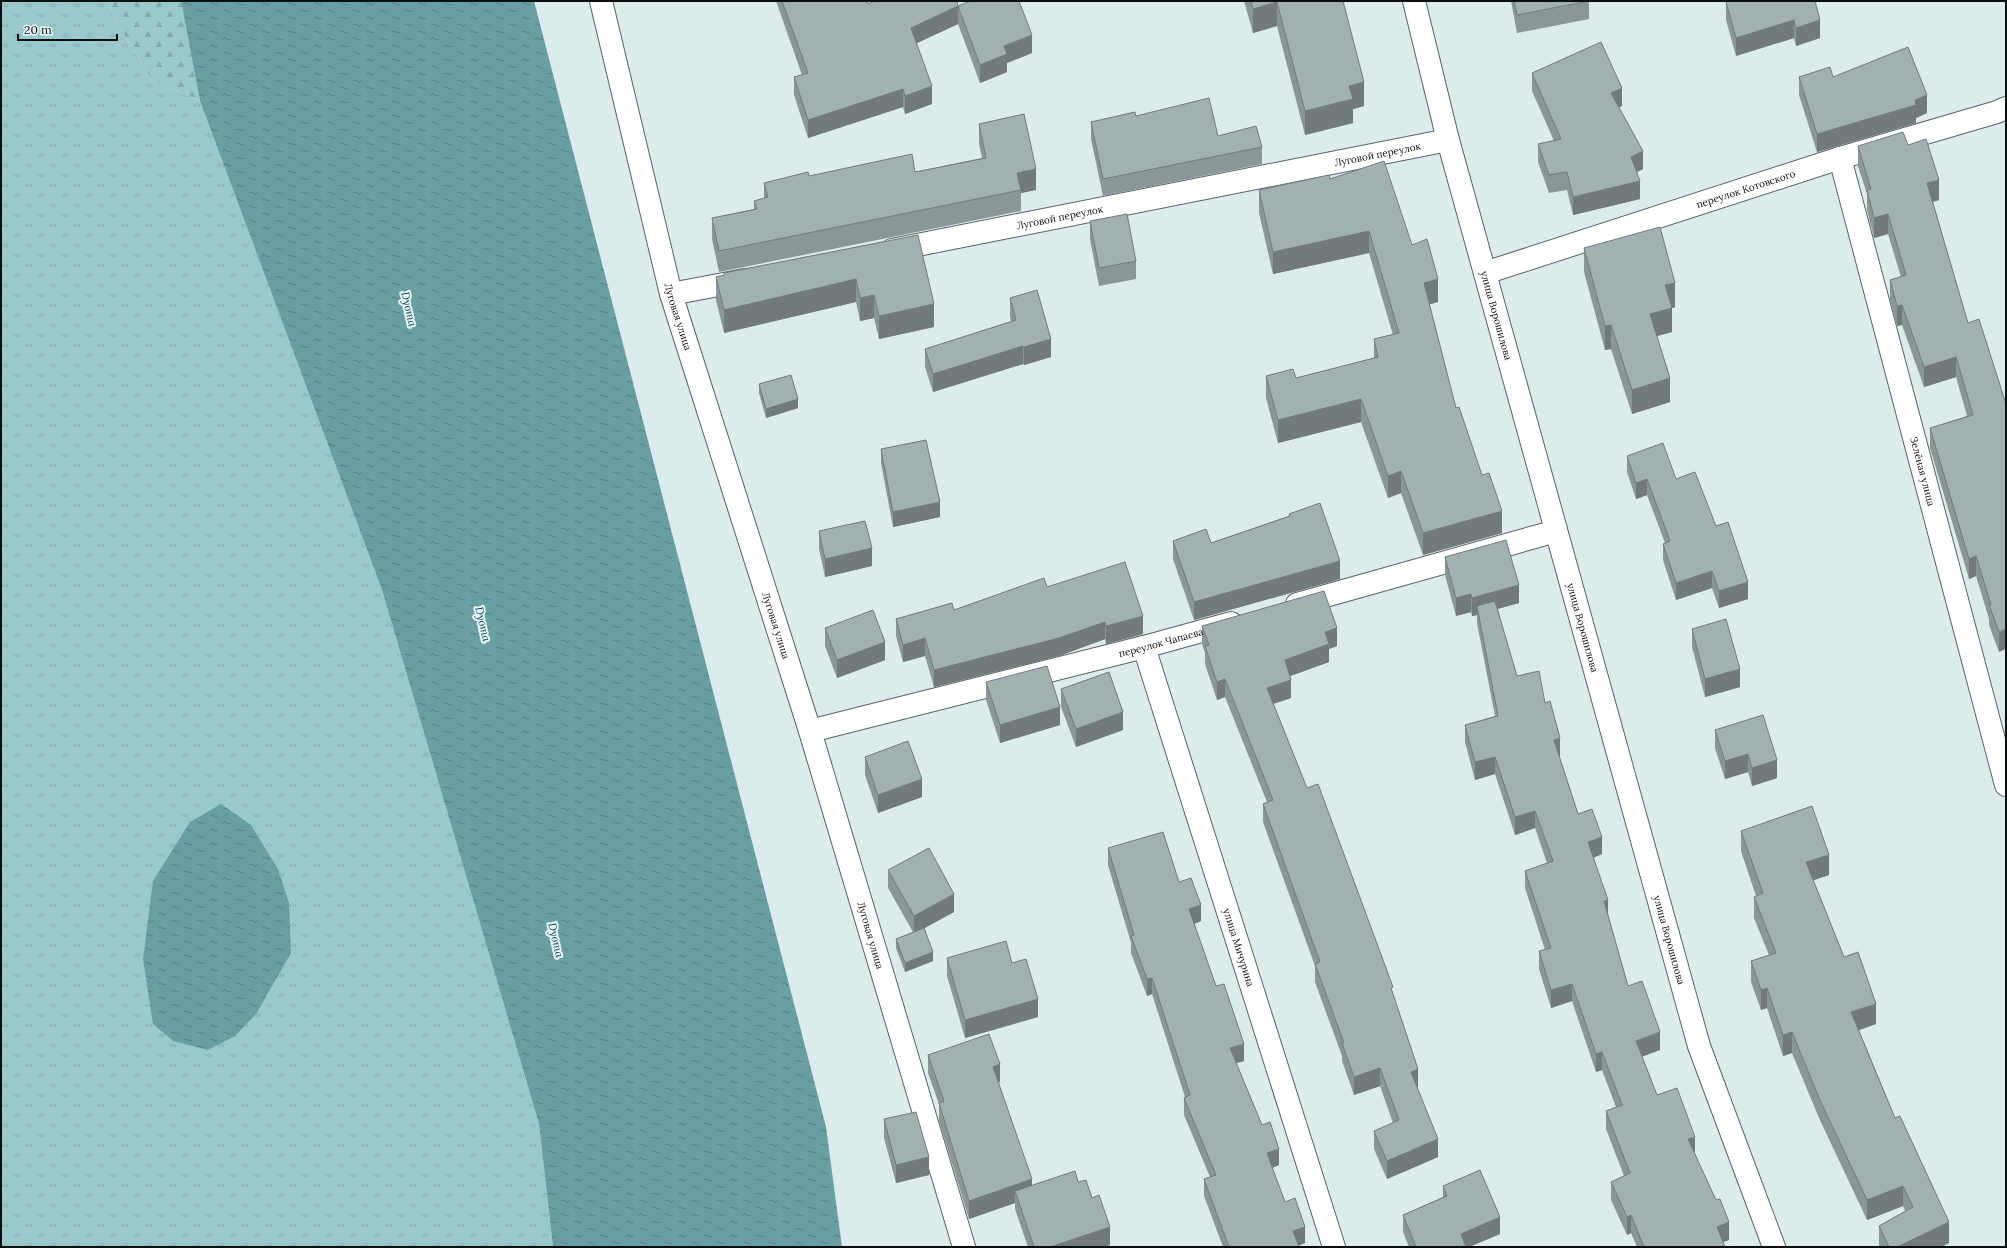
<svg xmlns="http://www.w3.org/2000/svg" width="2007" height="1248" font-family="Lora,serif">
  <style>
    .grass { fill: url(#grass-tufts) }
    .forest { fill: url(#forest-firs) }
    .water { fill: url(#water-ripples) }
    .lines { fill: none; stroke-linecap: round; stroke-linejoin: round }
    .minor-casing { stroke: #556364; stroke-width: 24 }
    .minor { stroke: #fff; stroke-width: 22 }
    .wall { fill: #8a9798 }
    .shaded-wall { fill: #717b7c }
    .building { fill: #a1b0b1; stroke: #717b7c }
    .labels { text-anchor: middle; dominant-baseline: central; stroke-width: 4; stroke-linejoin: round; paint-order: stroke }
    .street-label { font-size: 10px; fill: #090e0e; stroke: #e9f9fa }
    .water-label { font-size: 11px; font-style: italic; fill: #00393c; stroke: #e9f9fa }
  </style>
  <defs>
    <pattern id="grass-tufts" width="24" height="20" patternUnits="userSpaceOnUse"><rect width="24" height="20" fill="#9ac9cc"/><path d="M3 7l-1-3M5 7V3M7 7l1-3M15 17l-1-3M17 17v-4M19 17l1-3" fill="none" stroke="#83abae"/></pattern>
    <pattern id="forest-firs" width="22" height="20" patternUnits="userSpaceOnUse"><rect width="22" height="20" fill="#9ac9cc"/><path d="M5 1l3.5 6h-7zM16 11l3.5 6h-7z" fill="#83abae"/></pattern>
    <pattern id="water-ripples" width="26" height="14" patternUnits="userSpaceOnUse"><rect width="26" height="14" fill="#689fa3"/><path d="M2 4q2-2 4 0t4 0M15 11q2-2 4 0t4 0" fill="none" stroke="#548083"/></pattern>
  </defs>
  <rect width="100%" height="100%" fill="#dceced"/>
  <polygon class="grass" points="1,1 109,1 114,18 152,80 200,101 382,590 539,1124 553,1247 1,1247"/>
  <polygon class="forest" points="109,1 181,1 200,101 152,80 114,18"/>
  <g class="water">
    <polygon points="181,1 534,1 826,1127 842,1247 553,1247 539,1124 382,590 200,101"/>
    <polygon points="221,804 251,825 278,869 289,903 291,953 256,1014 235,1036 208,1050 173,1041 153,1024 143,959 153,881 190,822"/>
  </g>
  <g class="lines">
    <defs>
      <g id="minor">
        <path id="s1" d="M601,1L671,294L810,731L964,1247"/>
        <path id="s2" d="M1414,1L1448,140L1699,1046L1774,1247"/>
        <path id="s3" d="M1840,158L2006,785"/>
        <path id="s4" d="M892,250L1448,140"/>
        <path id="s5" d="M1485,273L1840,158L1997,112L2006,108"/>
        <polyline points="671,294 745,280"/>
        <polyline points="1297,604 1556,531"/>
        <path id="s6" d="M1144,647L1334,1247"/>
        <path id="s7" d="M810,731L1144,647L1231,623"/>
      </g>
    </defs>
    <use href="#minor" class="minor-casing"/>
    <use href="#minor" class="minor"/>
  </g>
  <g class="wall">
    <polygon points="776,1 867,1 868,4 958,6 1032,53 1007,63 1007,72 980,83 958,24 916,43 932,104 905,114 903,107 808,138 794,95 794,77 802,75"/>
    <polygon points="1244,1 1343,1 1364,106 1353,109 1353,123 1305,135 1277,26 1253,33"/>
    <polygon points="1511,1 1589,1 1589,19 1517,33"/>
    <polygon points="1815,1 1820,38 1796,46 1794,38 1736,56 1726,20 1726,2"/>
    <polygon points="1532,73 1622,106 1619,107 1643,169 1637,172 1640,199 1573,215 1567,190 1549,193 1538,162 1538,144 1554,141 1532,91"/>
    <polygon points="1799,77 1833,77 1927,113 1916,118 1916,123 1817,152 1799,95"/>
    <polygon points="1136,116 1218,136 1262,147 1262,164 1103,196 1091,139 1091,122"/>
    <polygon points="979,124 1036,190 1021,193 1021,211 719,272 712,239 712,218 754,209 754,201 764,198 764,183 809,176 915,172 982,158 979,144"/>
    <polygon points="1908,145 1939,200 1933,202 1968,323 2006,404 1999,652 1989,625 1989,619 1976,576 1969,579 1930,448 1930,428 1967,416 1956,377 1924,387 1902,325 1897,326 1890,300 1890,280 1901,277 1888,234 1874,238 1867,210 1867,194 1858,166 1858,146"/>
    <polygon points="1330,179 1412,245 1438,302 1429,304 1456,408 1502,533 1423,555 1401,493 1388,498 1361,422 1278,443 1266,398 1266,376 1296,378 1374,358 1374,339 1393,335 1369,253 1273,274 1259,213 1259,190"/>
    <polygon points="1090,221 1136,261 1136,279 1099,286 1090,239"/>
    <polygon points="918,235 934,327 879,339 874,318 860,321 856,302 724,333 716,300 716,277 724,276 724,273"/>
    <polygon points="1584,248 1675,307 1672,308 1672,332 1657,336 1670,402 1632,414 1611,349 1605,350 1584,272"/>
    <polygon points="1010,298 1051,357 1024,365 1023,364 933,392 925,367 925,349 1011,322 1010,316"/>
    <polygon points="759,384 798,408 766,418 759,393"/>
    <polygon points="881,449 940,517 893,527 881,463"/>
    <polygon points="1627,456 1676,479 1716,526 1748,599 1719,608 1712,588 1676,600 1663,560 1663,544 1665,543 1647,495 1636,499 1627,472"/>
    <polygon points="1289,514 1340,579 1194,620 1173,559 1173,541 1211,543 1289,516"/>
    <polygon points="819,531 872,566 825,577 819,549"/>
    <polygon points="1445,557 1519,603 1497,609 1517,676 1545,703 1560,756 1559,756 1578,814 1602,854 1593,858 1608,915 1628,986 1660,1050 1642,1056 1657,1095 1695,1154 1729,1240 1723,1242 1725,1247 1637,1247 1631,1233 1627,1235 1611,1200 1611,1182 1624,1176 1606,1129 1606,1111 1616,1107 1602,1070 1596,1072 1572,1001 1551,1008 1539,969 1539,951 1545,950 1525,888 1525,871 1547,863 1535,828 1515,835 1495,774 1475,780 1465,742 1465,725 1495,716 1477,623 1477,615 1472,616 1471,612 1456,616 1445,575"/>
    <polygon points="1047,587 1143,634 1106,644 1105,639 1059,656 934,687 925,656 903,662 896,636 896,619 954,610"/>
    <polygon points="1202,626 1337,646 1329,649 1329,662 1290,676 1291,698 1273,704 1307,788 1393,994 1418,1087 1417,1087 1438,1157 1387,1179 1374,1149 1374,1131 1393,1123 1380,1086 1354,1095 1342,1061 1342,1056 1315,982 1315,966 1263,822 1263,804 1267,802 1225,697 1217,700 1205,664 1205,653 1202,644"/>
    <polygon points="825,628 885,660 837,678 825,646"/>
    <polygon points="1692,629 1740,687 1705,697 1692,647"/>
    <polygon points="986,682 1060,725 1000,743 986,700"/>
    <polygon points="1061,689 1123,730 1076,747 1061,707"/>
    <polygon points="1763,715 1777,778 1752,786 1748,772 1725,779 1715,748 1715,730"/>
    <polygon points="865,757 922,797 878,813 865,775"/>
    <polygon points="1741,831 1829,875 1813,880 1844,957 1876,1024 1859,1030 1895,1118 1949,1243 1941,1247 1879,1247 1879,1226 1905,1211 1903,1206 1867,1220 1819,1118 1792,1053 1783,1056 1767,1008 1761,1010 1751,982 1751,961 1769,955 1754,918 1754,897 1756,896 1741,851"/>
    <polygon points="1108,848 1179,882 1201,921 1194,924 1216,986 1244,1061 1236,1063 1279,1165 1272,1168 1285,1202 1305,1243 1298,1246 1299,1247 1223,1247 1204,1196 1204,1179 1210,1177 1184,1115 1184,1098 1185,1097 1152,994 1147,996 1131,953 1131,943 1108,865"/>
    <polygon points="888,870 954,912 924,928 933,961 905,972 896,948 896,939 913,932 888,888"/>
    <polygon points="947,958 1038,1017 965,1038 947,976"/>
    <polygon points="928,1055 1000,1082 998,1083 1032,1185 1078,1182 1092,1198 1110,1245 1103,1247 1028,1247 1015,1209 1015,1203 969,1219 939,1121 939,1104 928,1073"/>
    <polygon points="884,1119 929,1175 896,1183 884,1138"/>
    <polygon points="1443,1186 1500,1234 1469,1247 1409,1247 1403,1232 1403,1215 1443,1197"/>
  </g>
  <g class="shaded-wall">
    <polygon points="1277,2 1277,26 1253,33 1253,9"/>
    <polygon points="958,6 958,24 911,46 911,28"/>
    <polygon points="1794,20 1794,38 1736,56 1736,38"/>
    <polygon points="1820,20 1820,38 1796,46 1796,28"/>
    <polygon points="1032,35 1032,53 1007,63 1007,72 980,83 980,65 1004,46"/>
    <polygon points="1364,82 1364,106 1353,109 1353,123 1305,135 1305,111 1349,86"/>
    <polygon points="932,86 932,104 905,114 905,96"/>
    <polygon points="1622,88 1622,106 1611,111 1611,93"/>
    <polygon points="903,89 903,107 808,138 808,120"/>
    <polygon points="1927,95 1927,113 1916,118 1916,123 1817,152 1817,134 1915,100"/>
    <polygon points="1643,151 1643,169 1631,175 1631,157"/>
    <polygon points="1036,169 1036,190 1021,193 1021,190 1017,173"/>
    <polygon points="1939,180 1939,200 1927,203 1927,183"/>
    <polygon points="1640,181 1640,199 1573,215 1573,197"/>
    <polygon points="1888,214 1888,234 1874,238 1874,218"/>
    <polygon points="1369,231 1369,253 1273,274 1273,252"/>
    <polygon points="856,279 856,302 724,333 724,310"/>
    <polygon points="1438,279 1438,302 1424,306 1424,283"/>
    <polygon points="1675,283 1675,307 1665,310 1665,285"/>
    <polygon points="874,295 874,318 860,321 860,298"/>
    <polygon points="934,304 934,327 879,339 879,316"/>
    <polygon points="1902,305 1902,325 1897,326 1897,306"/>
    <polygon points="1672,308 1672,332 1650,338 1650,314"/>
    <polygon points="1611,325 1611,349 1605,350 1605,326"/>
    <polygon points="1051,339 1051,357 1024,365 1024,347"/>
    <polygon points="1023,346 1023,364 933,392 933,374"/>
    <polygon points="1956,357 1956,377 1924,387 1924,367"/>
    <polygon points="1670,378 1670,402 1632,414 1632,390"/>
    <polygon points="798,399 798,408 766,418 766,409"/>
    <polygon points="1361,399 1361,422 1278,443 1278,420"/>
    <polygon points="1401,471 1401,493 1388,498 1388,476"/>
    <polygon points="1647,479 1647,495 1636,499 1636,483"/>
    <polygon points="940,502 940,517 893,527 893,512"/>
    <polygon points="1502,511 1502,533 1423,555 1423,533"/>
    <polygon points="872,548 872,566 825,577 825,559"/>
    <polygon points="1976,556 1976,576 1969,579 1969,559"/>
    <polygon points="1340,561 1340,579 1194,620 1194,602"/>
    <polygon points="1712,571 1712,588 1676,600 1676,583"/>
    <polygon points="1748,582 1748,599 1719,608 1719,591"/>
    <polygon points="1519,585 1519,603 1479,614 1477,606 1477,615 1472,616 1472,598"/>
    <polygon points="1471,594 1471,612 1456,616 1456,598"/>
    <polygon points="1143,616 1143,634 1106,644 1106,626"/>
    <polygon points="1105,622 1105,639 1059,656 934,687 934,670"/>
    <polygon points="1337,628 1337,646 1329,649 1329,662 1285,678 1285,660 1325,632"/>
    <polygon points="2006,629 2006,649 1999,652 1999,632"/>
    <polygon points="925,638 925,656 903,662 903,645"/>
    <polygon points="885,642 885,660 837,678 837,660"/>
    <polygon points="1740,669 1740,687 1705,697 1705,679"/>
    <polygon points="1225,679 1225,697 1217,700 1217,682"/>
    <polygon points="1291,680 1291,698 1267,706 1267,688"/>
    <polygon points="1060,707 1060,725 1000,743 1000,725"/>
    <polygon points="1123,712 1123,730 1076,747 1076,729"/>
    <polygon points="1560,738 1560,756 1554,758 1554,740"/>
    <polygon points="1748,754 1748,772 1725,779 1725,761"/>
    <polygon points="1495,757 1495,774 1475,780 1475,762"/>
    <polygon points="1777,760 1777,778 1752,786 1752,768"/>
    <polygon points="922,779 922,797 878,813 878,795"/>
    <polygon points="1535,811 1535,828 1515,835 1515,817"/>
    <polygon points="1602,837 1602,854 1588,860 1588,842"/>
    <polygon points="1829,855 1829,875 1806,883 1806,862"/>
    <polygon points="954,894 954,912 914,934 914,916"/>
    <polygon points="1608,900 1608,917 1604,901"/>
    <polygon points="1201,905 1201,921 1189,926 1189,909"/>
    <polygon points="933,952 933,961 905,972 905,963"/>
    <polygon points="1152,978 1152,994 1147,996 1147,979"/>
    <polygon points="1572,984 1572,1001 1551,1008 1551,990"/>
    <polygon points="1767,988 1767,1008 1761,1010 1761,990"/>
    <polygon points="1038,999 1038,1017 965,1038 965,1020"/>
    <polygon points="1876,1004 1876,1024 1851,1033 1851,1012"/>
    <polygon points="1660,1032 1660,1050 1636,1059 1636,1041"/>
    <polygon points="1792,1032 1792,1053 1783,1056 1783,1035"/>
    <polygon points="1244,1044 1244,1061 1230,1065 1230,1048"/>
    <polygon points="1602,1052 1602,1070 1596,1072 1596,1054"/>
    <polygon points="1000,1064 1000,1082 993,1085 993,1067"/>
    <polygon points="1380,1068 1380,1086 1354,1095 1354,1077"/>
    <polygon points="1418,1069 1418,1087 1411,1090 1411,1072"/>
    <polygon points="1695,1137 1695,1154 1688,1139"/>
    <polygon points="1438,1139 1438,1157 1387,1179 1387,1161"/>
    <polygon points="1279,1149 1279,1165 1267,1170 1267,1153"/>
    <polygon points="929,1157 929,1175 896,1183 896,1165"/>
    <polygon points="1032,1179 1032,1197 1015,1191 1015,1203 969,1219 969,1201"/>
    <polygon points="1903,1186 1903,1206 1867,1220 1867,1200"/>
    <polygon points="1631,1215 1631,1233 1627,1235 1627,1217"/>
    <polygon points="1500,1217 1500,1234 1469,1247 1461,1247 1461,1234"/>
    <polygon points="1729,1222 1729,1240 1717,1244 1717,1227"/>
    <polygon points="1949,1222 1949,1243 1941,1247 1897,1247"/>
    <polygon points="1110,1227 1110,1245 1103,1247 1050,1247"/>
    <polygon points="1305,1227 1305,1243 1295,1247 1293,1231"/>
  </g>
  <g class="building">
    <polygon points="782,1 867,1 868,4 874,1 957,1 958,6 911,28 932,86 905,96 903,89 808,120 794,77 808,73"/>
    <polygon points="970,1 1019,1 1032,35 1004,46 1007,54 980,65 958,6"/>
    <polygon points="1251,1 1343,1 1364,82 1349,86 1353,99 1305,111 1277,2 1253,9"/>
    <polygon points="1514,1 1589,1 1517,15"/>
    <polygon points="1729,1 1815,1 1820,20 1796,28 1794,20 1736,38 1726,2"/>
    <polygon points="1601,42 1622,88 1611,93 1643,151 1631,157 1640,181 1573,197 1567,172 1549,175 1538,144 1561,139 1532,73"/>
    <polygon points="1908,47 1927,95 1915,100 1916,105 1817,134 1799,77 1830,67 1833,77"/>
    <polygon points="1209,98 1218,136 1256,126 1262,147 1103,179 1091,122 1135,112 1136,116"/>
    <polygon points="1024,114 1036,169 1017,173 1021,190 719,251 712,218 757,209 754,201 768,197 764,183 808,172 809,176 912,154 915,172 986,158 979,124"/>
    <polygon points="1903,132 1908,145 1926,139 1939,180 1927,183 1968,323 1979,319 2006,404 2006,629 1999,632 1989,605 1991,605 1976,556 1969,559 1930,428 1973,415 1956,357 1924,367 1902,305 1897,306 1890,280 1906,275 1888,214 1874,218 1867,190 1871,189 1858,146"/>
    <polygon points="1384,161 1412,245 1427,239 1438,279 1424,283 1456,408 1459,407 1482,475 1489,473 1502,511 1423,533 1401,471 1388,476 1361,399 1278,420 1266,376 1293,369 1296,378 1378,357 1374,339 1399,333 1369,231 1273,252 1259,190 1329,175 1330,179"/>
    <polygon points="1127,214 1136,261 1099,268 1090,221"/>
    <polygon points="1660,227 1675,283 1665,285 1672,308 1650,314 1670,378 1632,390 1611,325 1605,326 1584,248"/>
    <polygon points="918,235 934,304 879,316 874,295 860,298 856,279 724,310 716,277 724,275 724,273"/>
    <polygon points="1037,290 1051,339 1024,347 1023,346 933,374 925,349 1016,320 1010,298"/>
    <polygon points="791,375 798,399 766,409 759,384"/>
    <polygon points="926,440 940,502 893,512 881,449"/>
    <polygon points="1663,443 1676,479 1695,472 1716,526 1728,522 1748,582 1719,591 1712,571 1676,583 1663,544 1670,541 1647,479 1636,483 1627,456"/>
    <polygon points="1320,503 1340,561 1194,602 1173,541 1206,529 1211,543 1290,516 1289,514"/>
    <polygon points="865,521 872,548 825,559 819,531"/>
    <polygon points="1506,540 1519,585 1472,598 1471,594 1456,598 1445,557"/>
    <polygon points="1125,562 1143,616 1106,626 1105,622 1059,638 934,670 925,638 903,645 896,619 952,603 954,610 1044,578 1047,587"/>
    <polygon points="1324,591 1337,628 1325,632 1329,644 1285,660 1291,680 1267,688 1307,788 1318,784 1393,987 1391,988 1418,1069 1411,1072 1438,1139 1387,1161 1374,1131 1399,1120 1380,1068 1354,1077 1342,1043 1344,1043 1315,964 1320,962 1263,804 1273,800 1225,679 1217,682 1205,646 1209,645 1202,626"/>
    <polygon points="1495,601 1517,676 1539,671 1545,703 1550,701 1560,738 1554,740 1578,814 1592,809 1602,837 1588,842 1608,900 1604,901 1628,986 1642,981 1660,1032 1636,1041 1657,1095 1677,1088 1695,1137 1688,1139 1716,1200 1720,1199 1729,1222 1717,1227 1725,1247 1644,1247 1631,1215 1627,1217 1611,1182 1630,1173 1606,1111 1622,1105 1602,1052 1596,1054 1572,984 1551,990 1539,951 1551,948 1525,871 1553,861 1535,811 1515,817 1495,757 1475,762 1465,725 1498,716 1477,606"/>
    <polygon points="873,610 885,642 837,660 825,628"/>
    <polygon points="1726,619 1740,669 1705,679 1692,629"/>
    <polygon points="1047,666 1060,707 1000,725 986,682"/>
    <polygon points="1109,672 1123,712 1076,729 1061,689"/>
    <polygon points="1763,715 1777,760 1752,768 1748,754 1725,761 1715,730"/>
    <polygon points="908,741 922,779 878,795 865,757"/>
    <polygon points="1812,806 1829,855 1806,862 1844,957 1858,952 1876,1004 1851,1012 1895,1118 1900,1116 1949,1222 1897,1247 1889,1247 1879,1226 1913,1207 1903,1186 1867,1200 1819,1098 1792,1032 1783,1035 1767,988 1761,990 1751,961 1776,953 1754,897 1763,893 1741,831"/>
    <polygon points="1163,832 1179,882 1191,878 1201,905 1189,909 1216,986 1224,984 1244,1044 1230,1048 1262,1125 1270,1122 1279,1149 1267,1153 1285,1202 1295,1198 1305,1227 1293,1231 1299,1247 1229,1247 1204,1179 1216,1175 1184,1098 1190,1095 1152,978 1147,979 1131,936 1134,935 1108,848"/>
    <polygon points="929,848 954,894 914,916 888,870"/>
    <polygon points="924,928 933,952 905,963 896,939"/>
    <polygon points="1006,941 1012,963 1026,959 1038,999 965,1020 947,958"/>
    <polygon points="989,1034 1000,1064 993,1067 1032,1179 969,1201 939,1103 944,1101 928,1055"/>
    <polygon points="916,1112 929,1157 896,1165 884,1119"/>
    <polygon points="1480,1170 1500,1217 1461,1234 1466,1247 1416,1247 1403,1215 1447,1196 1443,1186"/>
    <polygon points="1075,1171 1078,1182 1086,1180 1092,1198 1099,1195 1110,1227 1050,1247 1034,1247 1015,1191"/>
  </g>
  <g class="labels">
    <g class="street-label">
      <text stroke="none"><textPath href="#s4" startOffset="495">Луговой переулок</textPath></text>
      <text stroke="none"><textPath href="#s5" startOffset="274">переулок Котовского</textPath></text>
      <text stroke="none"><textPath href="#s4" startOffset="171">Луговой переулок</textPath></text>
      <text stroke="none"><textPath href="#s2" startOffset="325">улица Ворошилова</textPath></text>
      <text stroke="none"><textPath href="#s1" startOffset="325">Луговая улица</textPath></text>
      <text stroke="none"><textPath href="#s3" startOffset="324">Зелёная улица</textPath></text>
      <text stroke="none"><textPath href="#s1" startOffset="649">Луговая улица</textPath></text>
      <text stroke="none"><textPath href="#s2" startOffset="649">улица Ворошилова</textPath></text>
      <text stroke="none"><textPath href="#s7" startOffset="362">переулок Чапаева</textPath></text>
      <text stroke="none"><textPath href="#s1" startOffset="973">Луговая улица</textPath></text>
      <text stroke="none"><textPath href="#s2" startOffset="973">улица Ворошилова</textPath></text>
      <text stroke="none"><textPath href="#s6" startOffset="315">улица Мичурина</textPath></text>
    </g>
    <g class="water-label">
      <text transform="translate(409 309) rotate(77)">Dyoma</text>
      <text transform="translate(483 624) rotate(77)">Dyoma</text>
      <text transform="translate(556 940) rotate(77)">Dyoma</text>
    </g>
  </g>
  <rect width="2007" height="1248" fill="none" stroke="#090e0e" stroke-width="4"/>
  <path d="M18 34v6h99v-6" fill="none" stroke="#090e0e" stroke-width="2"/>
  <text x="24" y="34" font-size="12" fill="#090e0e" stroke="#e9f9fa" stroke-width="3" paint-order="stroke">20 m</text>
</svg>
